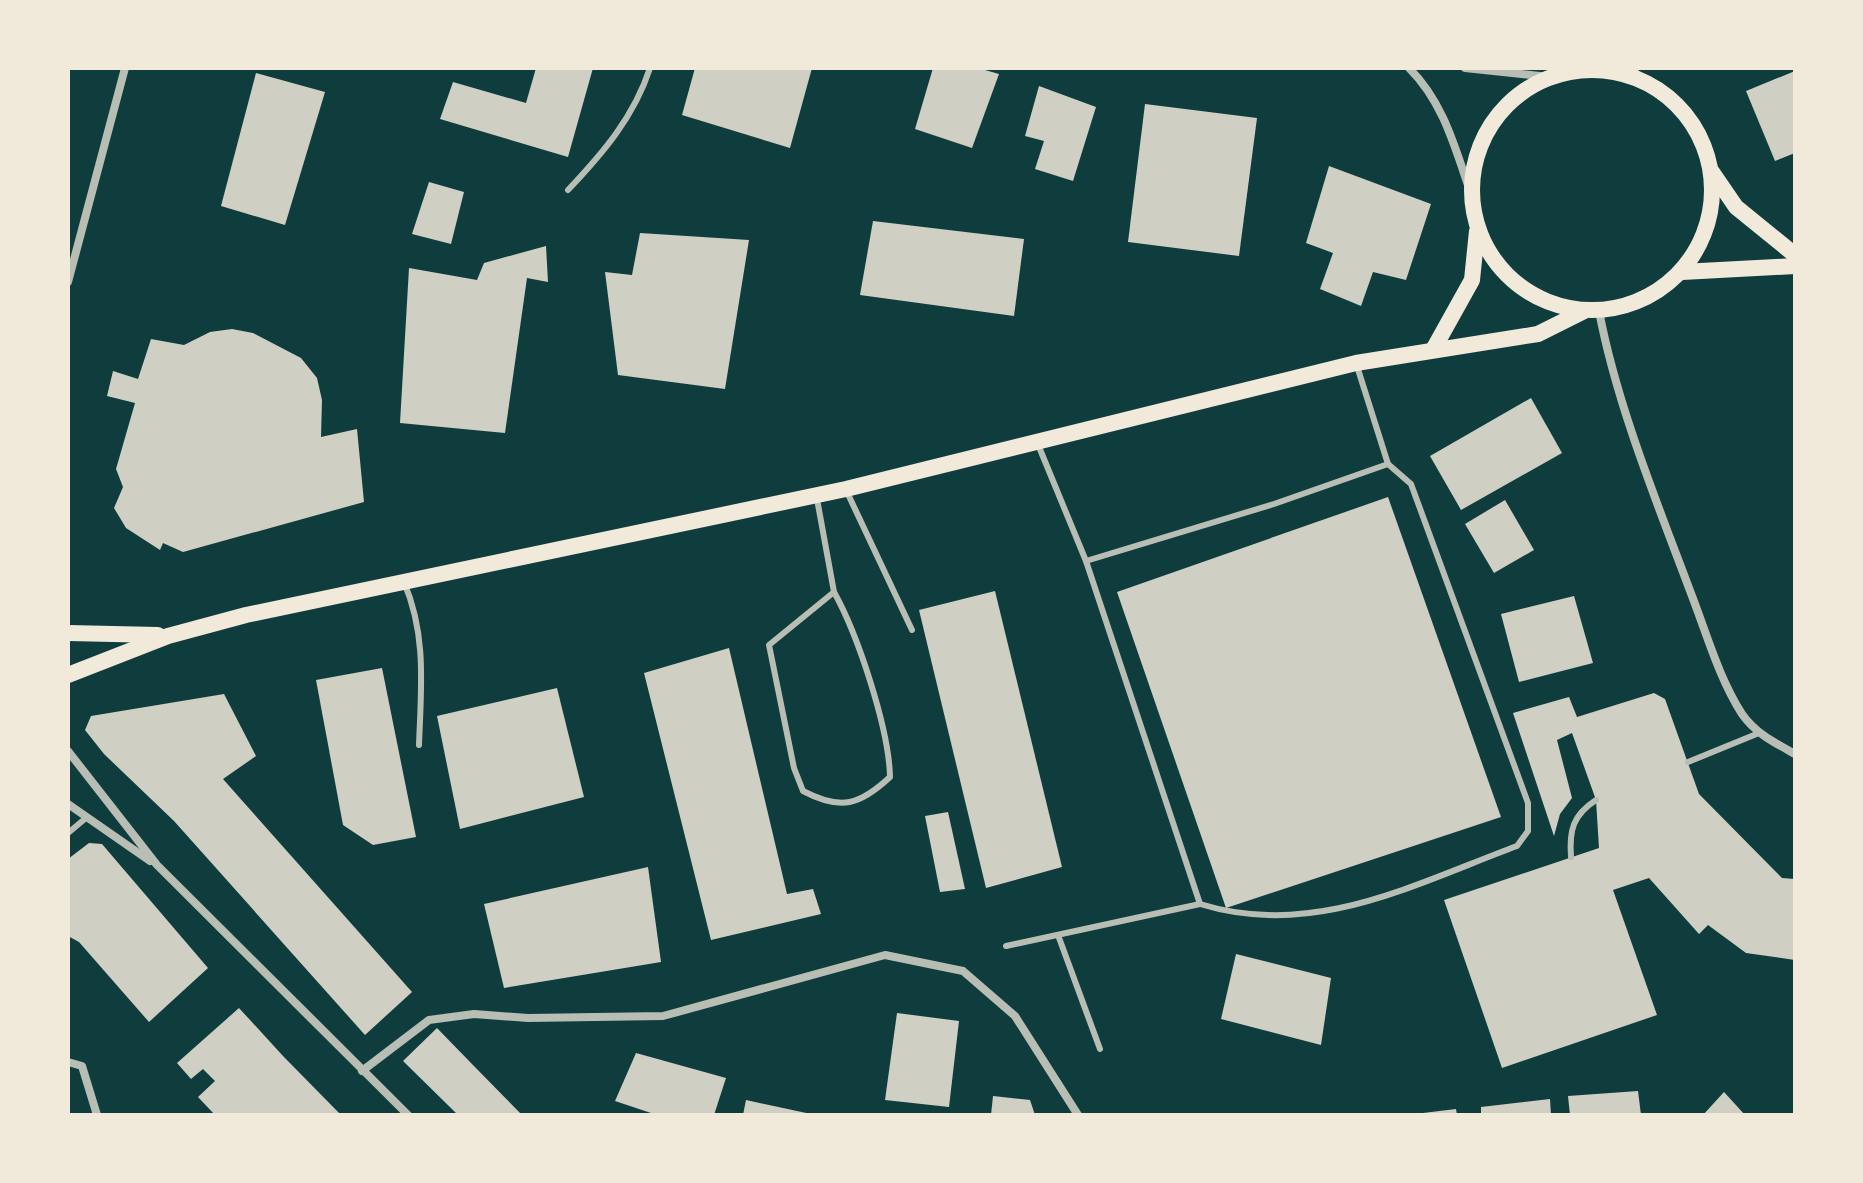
<svg xmlns="http://www.w3.org/2000/svg" width="1863" height="1183" font-family="'Archivo Narrow',sans-serif">
  <style>
    .building { fill: #cfcfc3 }
    .lines { fill: none; stroke-linecap: round; stroke-linejoin: round }
    .service { stroke: #b8beb3; stroke-width: 6 }
    .minor { stroke: #b8beb3; stroke-width: 8 }
    .secondary { stroke: #f1e9da; stroke-width: 16 }
  </style>
  <rect width="100%" height="100%" fill="#0f3d3e"/>
  <g class="building">
    <polygon points="536,68 593,68 568,157 440,119 453,82 526,103"/>
    <polygon points="695,68 812,68 790,148 682,115"/>
    <polygon points="933,68 978,68 999,74 972,148 915,129"/>
    <polygon points="1795,71 1795,153 1775,161 1746,91"/>
    <polygon points="256,73 325,92 285,225 221,206"/>
    <polygon points="1039,86 1096,107 1073,181 1035,169 1044,141 1025,136"/>
    <polygon points="1145,104 1257,118 1239,256 1128,242"/>
    <polygon points="1329,166 1431,204 1406,280 1373,272 1361,306 1320,289 1333,253 1306,243"/>
    <polygon points="429,182 464,192 451,244 412,234"/>
    <polygon points="873,221 1024,239 1014,316 860,295"/>
    <polygon points="640,233 749,240 725,389 618,375 605,272 632,275"/>
    <polygon points="546,246 548,282 527,278 505,433 400,423 409,268 477,280 484,263"/>
    <polygon points="232,329 253,333 301,358 317,378 322,400 321,437 357,429 364,502 183,552 163,543 160,550 126,528 114,508 123,487 116,469 135,403 107,396 113,371 138,379 151,339 184,345 210,332"/>
    <polygon points="1531,398 1562,453 1461,510 1430,456"/>
    <polygon points="1388,497 1501,817 1226,908 1117,592"/>
    <polygon points="1505,500 1534,550 1494,573 1465,524"/>
    <polygon points="995,591 1062,867 986,888 919,610"/>
    <polygon points="1574,596 1593,663 1519,682 1501,614"/>
    <polygon points="729,648 787,894 813,889 821,914 711,940 644,673"/>
    <polygon points="382,668 416,837 373,845 343,825 316,680"/>
    <polygon points="557,688 584,797 460,829 437,716"/>
    <polygon points="1654,693 1665,699 1699,794 1782,878 1795,879 1795,960 1746,953 1708,925 1699,934 1649,878 1613,890 1657,1015 1502,1068 1444,900 1599,848 1596,800 1572,733 1557,740 1572,798 1560,814 1554,836 1513,713 1569,697 1577,717"/>
    <polygon points="224,694 256,756 223,779 412,992 365,1035 174,821 104,754 85,730 91,716"/>
    <polygon points="948,812 965,889 940,892 925,816"/>
    <polygon points="89,843 102,844 208,968 149,1022 79,942 68,936 68,859"/>
    <polygon points="648,867 661,962 504,988 484,904"/>
    <polygon points="1236,954 1331,978 1321,1045 1221,1019"/>
    <polygon points="239,1008 283,1056 341,1115 215,1115 198,1097 215,1081 203,1069 191,1079 177,1063"/>
    <polygon points="897,1013 959,1021 949,1107 885,1100"/>
    <polygon points="437,1028 471,1063 522,1115 458,1115 403,1061"/>
    <polygon points="636,1053 726,1078 714,1115 657,1115 615,1101"/>
    <polygon points="1638,1091 1641,1115 1570,1115 1568,1096"/>
    <polygon points="1724,1092 1745,1115 1703,1115"/>
    <polygon points="993,1096 1030,1100 1035,1115 991,1115"/>
    <polygon points="1550,1099 1551,1115 1481,1115 1481,1107"/>
    <polygon points="746,1100 811,1114 811,1115 743,1115"/>
    <polygon points="1456,1109 1457,1115 1423,1115 1423,1113"/>
  </g>
  <g class="lines">
    <g class="service">
      <path d="M568,190C603,153 634,117 650,68"/>
      <polyline points="1037,442 1086,561 1274,504 1388,464 1356,363"/>
      <polyline points="847,492 912,630"/>
      <path d="M817,499L834,592L769,645L794,768L803,791C841,811 860,805 890,777C889,729 858,635 834,592"/>
      <path d="M1086,561L1200,904C1313,939 1412,885 1517,846L1528,831V803L1411,484L1388,464"/>
      <path d="M404,582C427,636 421,688 419,745"/>
      <polyline points="1688,762 1759,733"/>
      <polyline points="68,833 86,818"/>
      <path d="M1571,857C1569,830 1573,815 1596,800"/>
      <polyline points="1058,935 1100,1049"/>
      <polyline points="1006,946 1200,904"/>
    </g>
    <g class="minor">
      <path d="M1409,68C1444,103 1455,148 1471,194"/>
      <polyline points="1465,68 1549,77"/>
      <polyline points="1634,77 1635,68"/>
      <polyline points="68,282 125,68"/>
      <path d="M1599,311C1617,406 1658,505 1692,596C1707,635 1719,678 1742,714C1755,733 1775,743 1795,754"/>
      <polyline points="68,751 157,865 408,1115"/>
      <polyline points="68,804 150,861"/>
      <polyline points="68,1062 82,1066 97,1115"/>
      <polyline points="362,1071 429,1020 474,1014 528,1018 663,1016 885,955 963,971 1015,1016 1078,1115"/>
    </g>
    <g class="secondary">
      <circle cx="1592" cy="190" r="120"/>
      <polyline points="1712,172 1736,207 1795,255"/>
      <polyline points="1682,272 1795,266"/>
      <polyline points="1433,350 1472,280 1477,231"/>
      <polyline points="68,633 158,635"/>
      <polyline points="68,675 168,636 246,615 846,489 1356,363 1538,334 1584,311"/>
    </g>
  </g>
  <rect width="1863" height="1183" fill="none" stroke="#f1e9da" stroke-width="140"/>
</svg>
